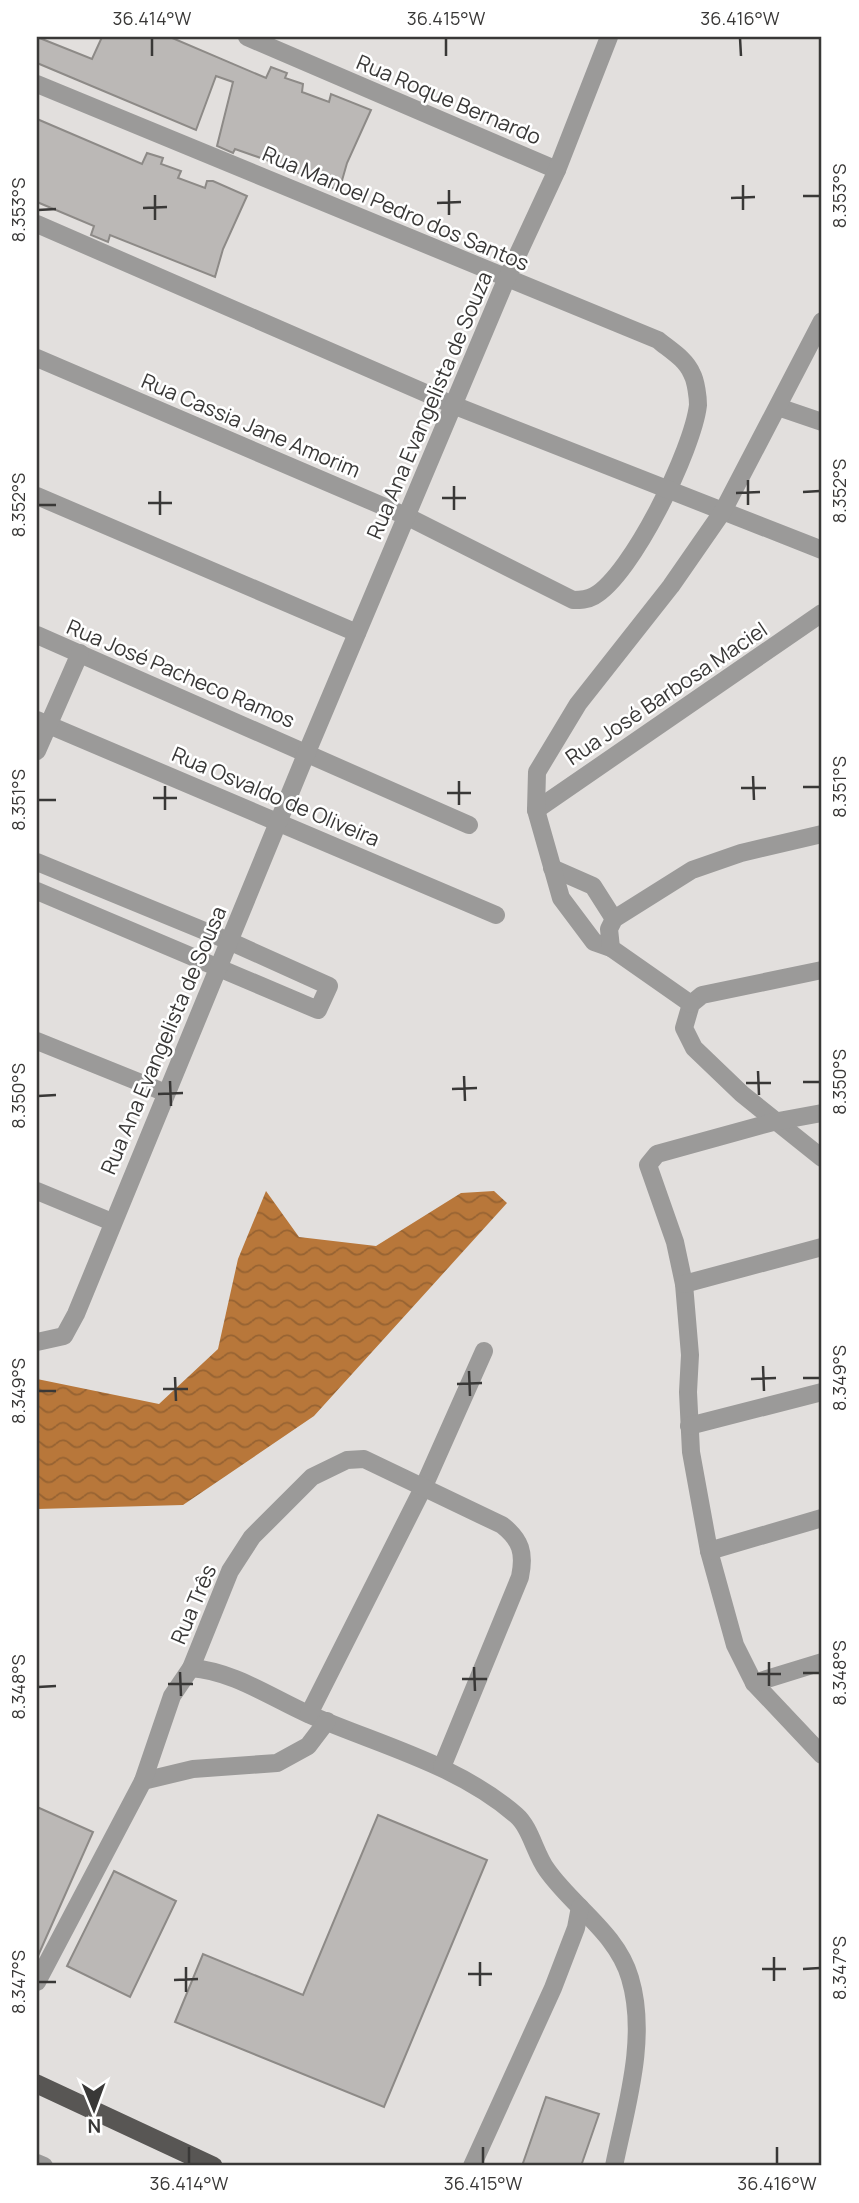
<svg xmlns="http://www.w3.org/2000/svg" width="859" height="2203" font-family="Manrope,sans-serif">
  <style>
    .water { fill: url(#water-waves) }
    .building { fill: #bbb8b6; stroke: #8d8a87; stroke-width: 2 }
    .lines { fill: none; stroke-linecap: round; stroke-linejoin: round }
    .minor { stroke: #9b9a99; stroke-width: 18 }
    .trunk { stroke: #585654; stroke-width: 19 }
    .ticks { fill: none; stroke: #393837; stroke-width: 2.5 }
    .labels { text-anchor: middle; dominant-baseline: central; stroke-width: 5; stroke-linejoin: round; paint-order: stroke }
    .street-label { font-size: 21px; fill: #393837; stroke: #fff }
    .neatline { fill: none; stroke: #393837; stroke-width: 2.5 }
    .ticks-label { font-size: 18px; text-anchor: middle; fill: #393837 }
  </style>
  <defs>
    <pattern id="water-waves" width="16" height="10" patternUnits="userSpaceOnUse" patternTransform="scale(1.75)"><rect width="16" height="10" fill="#b8773a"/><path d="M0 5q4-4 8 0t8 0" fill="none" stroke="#976332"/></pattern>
  </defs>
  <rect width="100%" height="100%" fill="#e2dfdd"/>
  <polygon class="water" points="266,1191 299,1237 376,1246 461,1193 494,1191 507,1203 314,1416 183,1505 37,1509 37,1379 159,1404 218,1349 238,1259"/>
  <g class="building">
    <polygon points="37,37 92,59 102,37 170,37 266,78 271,67 287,73 285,78 303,84 302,92 329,102 331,94 371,110 347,163 339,191 275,163 235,149 233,153 217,146 233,82 216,76 196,130 37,63"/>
    <polygon points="37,119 142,164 147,153 163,158 161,164 181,171 178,178 205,188 207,181 213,181 247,196 223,249 215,277 110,235 108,242 91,235 94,226 37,202"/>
    <polygon points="37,1807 93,1832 37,1958"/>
    <polygon points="378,1815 487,1860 384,2107 175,2022 203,1954 303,1995"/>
    <polygon points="114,1871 176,1901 130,1997 67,1966"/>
    <polygon points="546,2097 599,2114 581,2166 522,2166"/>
  </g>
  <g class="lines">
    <g class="minor">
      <polyline points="247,37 557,170"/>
      <path d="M37,84L658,340C670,350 686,359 692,374C696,381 698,398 698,405C693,449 632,575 594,596C587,600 580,600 573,600L406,516L37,358"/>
      <polyline points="37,224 453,405 822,550"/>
      <polyline points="778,407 822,422"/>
      <polyline points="37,496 357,633"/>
      <polyline points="37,635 469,825"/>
      <polyline points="37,720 496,915"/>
      <polyline points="37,751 80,653"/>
      <polyline points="536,810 822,613"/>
      <polyline points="37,862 229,941 329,986 318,1010 37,891"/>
      <polyline points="552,868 593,886 614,919"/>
      <polyline points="611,948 594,942 561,898 536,810 537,772 578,704 671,586 723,511 822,321"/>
      <polyline points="822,970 702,995 691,1004 684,1028 694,1048 742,1094 822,1158"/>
      <polyline points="691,1004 611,948 609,929 614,919 692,870 741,853 822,834"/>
      <polyline points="37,1041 166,1093"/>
      <polyline points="822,1113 773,1122 657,1154 648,1165 675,1242 684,1284 690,1355 688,1392 691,1452 709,1551 735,1645 754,1683 822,1755"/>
      <polyline points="37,1191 112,1222"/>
      <polyline points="684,1284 822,1247"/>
      <polyline points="37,1342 64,1336 76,1314 307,752 506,280 557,170 609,37"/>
      <polyline points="689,1426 822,1392"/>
      <polyline points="709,1551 822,1518"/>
      <path d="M191,1668C233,1671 270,1697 308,1714C379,1745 457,1764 516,1815C531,1828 535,1854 547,1870C573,1907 617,1933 630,1978C648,2038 626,2107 614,2166"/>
      <polyline points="754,1683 822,1662"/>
      <polyline points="309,1714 424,1486 484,1351"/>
      <polyline points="143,1781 193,1769 277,1763 308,1746 327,1721"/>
      <path d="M37,1982L143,1781L172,1696L191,1668L230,1571L252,1537L312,1477L347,1460L364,1459L502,1525C521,1540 525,1553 520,1577L442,1767"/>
      <polyline points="37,2163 44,2166"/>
      <polyline points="472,2166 553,1988 576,1928 580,1907"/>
    </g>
    <polyline class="trunk" points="37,2084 213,2166"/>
  </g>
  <path class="ticks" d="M152,38V56M446,38V56M740,38L741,56M743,185V210M449,190V215M155,195V220M803,196H820M731,198L755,197M437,203L461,202M143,208L167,207M38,210L56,209M748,480V505M454,486V510M160,491V515M803,492L820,491M736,493L760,492M442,498H466M148,503H172M38,505H56M753,776L754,800M459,781V805M165,786V810M803,787H820M741,788H766M447,793H471M153,798H177M38,800H56M758,1071L759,1095M464,1076L465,1101M170,1081L171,1106M803,1082H820M746,1083H771M452,1089L477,1088M158,1094L183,1093M38,1096L56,1095M763,1366L764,1391M469,1371L470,1396M175,1377L176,1401M803,1378H820M751,1379L776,1378M457,1384L482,1383M163,1389H188M38,1391H56M769,1662V1686M474,1667L475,1691M180,1672L181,1696M803,1673H820M757,1674H781M462,1679H487M168,1684H193M38,1687L56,1686M774,1957V1981M480,1962V1986M186,1967V1992M762,1969H786M803,1969L820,1968M468,1974H492M174,1980L198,1979M38,1982H56M189,2147V2164M483,2147V2164M777,2147V2164"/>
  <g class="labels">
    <g class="street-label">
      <text transform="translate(449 99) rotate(23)">Rua Roque Bernardo</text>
      <text transform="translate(396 208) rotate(23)">Rua Manoel Pedro dos Santos</text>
      <text transform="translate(429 405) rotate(-67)">Rua Ana Evangelista de Souza</text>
      <text transform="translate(251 425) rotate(23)">Rua Cassia Jane Amorim</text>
      <text transform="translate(181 673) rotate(23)">Rua José Pacheco Ramos</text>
      <text transform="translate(666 693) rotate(-34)">Rua José Barbosa Maciel</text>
      <text transform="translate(276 796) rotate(23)">Rua Osvaldo de Oliveira</text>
      <text transform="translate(163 1040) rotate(-67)">Rua Ana Evangelista de Sousa</text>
      <text transform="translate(193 1604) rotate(-67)">Rua Três</text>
    </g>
  </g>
  <rect width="859" height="2203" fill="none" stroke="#ffffff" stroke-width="77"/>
  <g transform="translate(94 2109) rotate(179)" stroke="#ffffff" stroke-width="5" paint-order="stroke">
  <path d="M0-5L12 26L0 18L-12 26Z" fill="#393837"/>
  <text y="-10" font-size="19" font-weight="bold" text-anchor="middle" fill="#393837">N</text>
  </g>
  <rect x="38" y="38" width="782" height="2126" class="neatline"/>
  <g class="ticks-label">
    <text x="152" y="25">36.414°W</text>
    <text x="446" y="25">36.415°W</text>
    <text x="740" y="25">36.416°W</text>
    <text transform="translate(840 196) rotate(-90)" y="6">8.353°S</text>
    <text transform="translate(19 210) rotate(-90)" y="6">8.353°S</text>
    <text transform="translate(840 491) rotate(-90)" y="6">8.352°S</text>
    <text transform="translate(19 505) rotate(-90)" y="6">8.352°S</text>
    <text transform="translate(840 787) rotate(-90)" y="6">8.351°S</text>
    <text transform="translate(19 800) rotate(-90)" y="6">8.351°S</text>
    <text transform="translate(840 1082) rotate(-90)" y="6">8.350°S</text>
    <text transform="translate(19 1096) rotate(-90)" y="6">8.350°S</text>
    <text transform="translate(840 1378) rotate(-90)" y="6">8.349°S</text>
    <text transform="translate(19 1391) rotate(-90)" y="6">8.349°S</text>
    <text transform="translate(840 1673) rotate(-90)" y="6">8.348°S</text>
    <text transform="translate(19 1687) rotate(-90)" y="6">8.348°S</text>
    <text transform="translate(840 1968) rotate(-90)" y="6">8.347°S</text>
    <text transform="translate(19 1982) rotate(-90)" y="6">8.347°S</text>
    <text x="189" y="2190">36.414°W</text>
    <text x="483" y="2190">36.415°W</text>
    <text x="777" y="2190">36.416°W</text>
  </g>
</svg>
